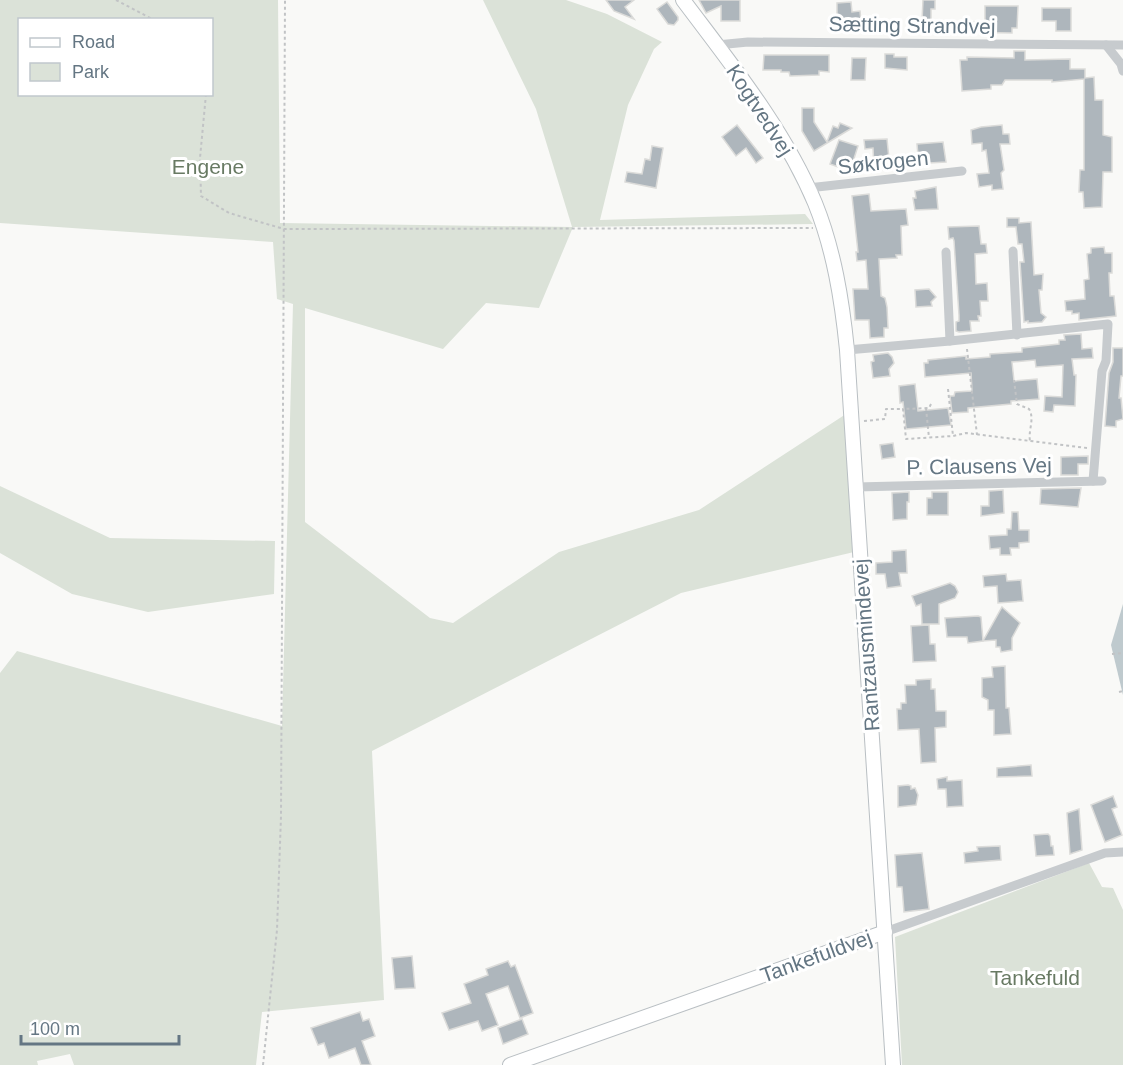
<svg xmlns="http://www.w3.org/2000/svg" width="1123" height="1065" font-family="Helvetica,sans-serif">
  <style>
    .green { fill: #dbe2d8; fill-rule: evenodd }
    .water { fill: #bfcace }
    .building { fill: #aeb6bc; stroke: #dbdbd9; stroke-width: 1.5 }
    .lines { fill: none; stroke-linecap: round; stroke-linejoin: round }
    .secondary-casing { stroke: #b9bfc3; stroke-width: 16 }
    .path { stroke: #c1c3c5; stroke-width: 2; stroke-dasharray: 3 3; stroke-linecap: butt }
    .street { stroke: #c7cbce; stroke-width: 9 }
    .secondary { stroke: #fff; stroke-width: 14 }
    .labels { text-anchor: middle; dominant-baseline: central; stroke-width: 6; stroke-linejoin: round; paint-order: stroke }
    .street-label { font-size: 21px; fill: #647683; stroke: #fff }
    .park-label { font-size: 21px; fill: #687a63; stroke: #fff }
  </style>
  <rect width="100%" height="100%" fill="#f9f9f7"/>
  <g class="green">
    <path d="M0,0H278L280,223L572,227L536,109L483,0H566L607,14L662,42L654,49L628,105L600,220L805,214L813,224L573,227L539,308L486,303L443,349L305,308V522L430,618L453,623L559,552L699,510L846,414L854,552L681,593L372,751L384,1000L262,1012L256,1065H74L70,1054L37,1061L38,1065H0V673L17,651L282,726L293,304L277,299L273,242L0,223ZM20,20H212V94H20Z"/>
    <polygon points="0,486 110,538 275,541 274,594 148,612 72,594 0,553"/>
    <polygon points="1089,863 1102,887 1113,888 1123,910 1123,1065 902,1065 895,937"/>
  </g>
  <polygon class="water" points="1123,604 1123,695 1111,645"/>
  <g class="building">
    <polygon points="606,0 634,0 625,7 634,19 614,11"/>
    <polygon points="699,0 740,0 740,21 721,21 721,6 706,13"/>
    <polygon points="923,0 935,0 935,9 931,9 931,21 922,21"/>
    <polygon points="667,2 678,17 678,20 674,25 668,24 657,9"/>
    <polygon points="851,2 852,12 860,11 861,21 837,22 837,3"/>
    <polygon points="985,6 1018,6 1017,28 1012,28 1012,33 962,32 962,23 985,21"/>
    <polygon points="1042,8 1071,8 1071,31 1056,31 1056,21 1042,21"/>
    <polygon points="1014,51 1025,51 1025,60 1070,59 1070,69 1085,69 1085,78 1094,77 1095,100 1103,100 1103,135 1112,137 1112,172 1103,172 1102,207 1084,208 1083,192 1079,192 1080,170 1084,170 1084,79 1052,82 1052,80 1005,80 1002,85 991,85 991,89 962,91 960,60 967,60 967,57 1014,58"/>
    <polygon points="885,54 894,54 894,57 907,57 907,70 885,68"/>
    <polygon points="764,55 829,55 829,72 819,71 819,75 790,76 789,72 781,72 781,70 763,70"/>
    <polygon points="852,58 866,58 865,80 851,80"/>
    <polygon points="802,108 814,108 814,122 827,142 833,126 838,128 840,123 852,128 814,151 802,131"/>
    <polygon points="737,125 763,158 756,163 746,148 736,156 722,137"/>
    <polygon points="1002,125 1003,134 1009,134 1010,144 1000,144 1004,170 1001,173 1003,189 992,190 992,185 979,187 977,174 989,173 986,150 982,151 982,143 972,144 971,130 981,127"/>
    <polygon points="887,139 890,169 874,170 873,148 865,149 864,140"/>
    <polygon points="839,140 858,146 850,171 830,164"/>
    <polygon points="943,142 946,162 929,163 929,155 918,156 917,144"/>
    <polygon points="652,146 663,148 656,188 625,182 627,172 642,174 645,159 650,160"/>
    <polygon points="936,187 938,209 915,210 913,198 916,198 915,191"/>
    <polygon points="869,194 871,211 906,209 908,225 901,226 902,255 896,255 897,258 879,259 881,296 885,298 887,307 888,328 884,328 884,337 870,338 869,320 855,320 853,289 868,289 866,260 857,261 856,252 858,252 852,196"/>
    <polygon points="1007,218 1019,218 1019,223 1031,222 1034,275 1043,274 1042,290 1039,290 1041,313 1046,317 1042,322 1028,323 1028,321 1024,322 1020,262 1024,262 1022,244 1018,244 1016,227 1007,227"/>
    <polygon points="979,226 981,244 986,244 987,253 975,254 976,284 987,283 988,301 980,301 981,316 978,316 979,321 970,321 971,331 959,332 956,331 956,322 959,321 959,315 954,241 953,238 949,239 948,227"/>
    <polygon points="1104,247 1105,253 1112,253 1112,273 1109,273 1110,296 1114,296 1116,316 1079,320 1079,313 1072,314 1072,311 1066,311 1065,301 1085,299 1084,280 1089,279 1087,254 1091,253 1091,248"/>
    <polygon points="929,289 936,297 931,302 932,306 916,307 915,290"/>
    <polygon points="1081,334 1082,349 1092,348 1093,358 1072,359 1074,375 1076,375 1075,406 1054,405 1053,412 1044,411 1045,396 1062,397 1063,365 1036,367 1035,360 1012,362 1014,381 1037,379 1039,399 1011,401 1011,404 968,408 968,412 952,413 950,396 954,396 955,392 972,391 971,373 925,377 924,363 928,363 928,360 966,356 966,359 990,357 990,354 1022,352 1022,348 1059,344 1059,340 1065,340 1064,335"/>
    <polygon points="1113,348 1123,348 1123,376 1121,376 1119,398 1121,398 1123,419 1116,421 1116,427 1105,426 1109,373 1113,362"/>
    <polygon points="888,353 892,357 894,363 889,369 890,376 873,378 871,362 874,361 873,355"/>
    <polygon points="915,384 918,411 948,408 951,425 906,429 903,402 900,403 899,386"/>
    <polygon points="893,443 895,457 882,459 880,445"/>
    <polygon points="1088,456 1088,464 1078,464 1078,475 1061,475 1061,457"/>
    <polygon points="1081,488 1078,507 1040,504 1041,489"/>
    <polygon points="1003,490 1004,513 981,516 981,506 989,506 989,491"/>
    <polygon points="909,492 909,502 907,502 907,519 893,520 892,493"/>
    <polygon points="932,492 948,492 948,515 927,515 927,498 932,498"/>
    <polygon points="1012,512 1018,512 1019,530 1029,530 1029,542 1019,543 1019,548 1010,548 1011,555 1000,555 1000,548 990,549 989,536 1007,535 1007,529 1011,529"/>
    <polygon points="906,550 907,573 899,573 901,586 887,588 885,574 876,574 876,563 892,562 892,551"/>
    <polygon points="1006,574 1007,581 1021,580 1023,601 998,603 997,586 984,587 983,576"/>
    <polygon points="950,583 955,586 958,592 955,598 939,604 939,624 922,624 921,604 916,606 912,596"/>
    <polygon points="1002,607 1020,623 1012,638 1012,650 1001,652 1000,647 996,647 996,640 983,641"/>
    <polygon points="978,616 981,617 983,641 968,643 967,637 947,637 945,618"/>
    <polygon points="929,625 930,644 935,644 936,661 913,662 911,626"/>
    <polygon points="1005,666 1006,708 1009,708 1011,734 994,735 994,710 988,710 988,700 982,697 982,678 993,677 992,667"/>
    <polygon points="931,679 931,689 935,689 936,711 946,711 946,727 935,728 936,762 921,763 919,729 898,730 897,709 901,709 901,703 906,703 905,685 916,685 916,680"/>
    <polygon points="1031,765 1032,776 997,777 997,768"/>
    <polygon points="947,777 947,781 962,780 963,806 947,807 946,789 938,789 937,779"/>
    <polygon points="908,785 911,786 911,789 915,788 918,795 916,805 898,807 898,786"/>
    <polygon points="1113,796 1117,807 1112,809 1122,835 1105,842 1091,805"/>
    <polygon points="1079,809 1082,850 1070,854 1067,813"/>
    <polygon points="1048,834 1050,836 1051,846 1053,846 1054,855 1036,856 1034,835"/>
    <polygon points="1000,846 1001,860 965,863 964,853 978,851 977,847"/>
    <polygon points="922,853 929,909 904,912 902,887 897,887 895,855"/>
    <polygon points="412,956 415,988 395,989 392,958"/>
    <polygon points="508,961 511,967 515,965 533,1013 520,1018 508,986 486,994 498,1025 482,1031 478,1021 449,1030 442,1013 471,1003 464,984 488,975 486,969"/>
    <polygon points="360,1012 363,1021 369,1019 375,1036 362,1041 371,1065 361,1065 355,1048 329,1058 324,1043 318,1045 311,1028"/>
    <polygon points="522,1019 528,1034 503,1044 498,1028"/>
  </g>
  <g class="lines">
    <defs>
      <g id="secondary">
        <path d="M683,0C731,64 784,129 815,203C834,250 842,300 847,350L893,1065"/>
        <polyline points="510,1065 885,932"/>
      </g>
    </defs>
    <use href="#secondary" class="secondary-casing"/>
    <g class="path">
      <polyline points="116,0 154,20"/>
      <polyline points="206,94 200,158 201,196 229,213 284,229 813,228"/>
      <polyline points="967,349 977,435"/>
      <path d="M1014,380L1017,404L1029,409C1035,419 1028,430 1030,441"/>
      <polyline points="948,389 953,436"/>
      <polyline points="931,404 929,408 903,409 906,439 953,436 966,433 1087,448"/>
      <polyline points="926,408 929,438"/>
      <polyline points="864,421 885,419 886,409 903,409"/>
      <polyline points="1112,654 1123,653"/>
      <polyline points="1119,692 1123,691"/>
      <polyline points="263,1065 277,930 281,816 285,0"/>
    </g>
    <g class="street">
      <polyline points="717,45 748,42 1123,45"/>
      <polyline points="1106,45 1121,64 1123,71"/>
      <polyline points="808,188 962,171"/>
      <polyline points="1013,251 1017,335"/>
      <polyline points="946,252 950,341"/>
      <polyline points="847,350 950,341 1108,324 1106,361 1102,371 1093,481"/>
      <polyline points="856,487 1102,481"/>
      <polyline points="885,932 1105,853 1123,852"/>
    </g>
    <use href="#secondary" class="secondary"/>
  </g>
  <g class="labels">
    <g class="street-label">
      <text transform="translate(912 25) rotate(1)">Sætting Strandvej</text>
      <text transform="translate(760 110) rotate(57)">Kogtvedvej</text>
      <text transform="translate(883 162) rotate(-6)">Søkrogen</text>
      <text transform="translate(979 466) rotate(-1)">P. Clausens Vej</text>
      <text transform="translate(866 645) rotate(-94)">Rantzausmindevej</text>
      <text transform="translate(816 956) rotate(-20)">Tankefuldvej</text>
    </g>
    <g class="park-label">
      <text x="208" y="166">Engene</text>
      <text x="1035" y="977">Tankefuld</text>
    </g>
  </g>
  <rect x="18" y="18" width="195" height="78" fill="#ffffff" stroke="#c1c8cd" stroke-width="1.5"/>
  <rect x="30" y="38" width="30" height="9" fill="#ffffff" stroke="#c1c8cd" stroke-width="1.5"/>
  <text x="72" y="48" font-size="18" fill="#647683">Road</text>
  <rect x="30" y="63" width="30" height="18" fill="#dbe2d8" stroke="#c1c8cd" stroke-width="1.5"/>
  <text x="72" y="78" font-size="18" fill="#647683">Park</text>
  <path d="M21 1035v9h158v-9" fill="none" stroke="#647683" stroke-width="3"/>
  <text x="30" y="1035" font-size="18" fill="#647683" stroke="#ffffff" stroke-width="4.5" paint-order="stroke">100 m</text>
</svg>
